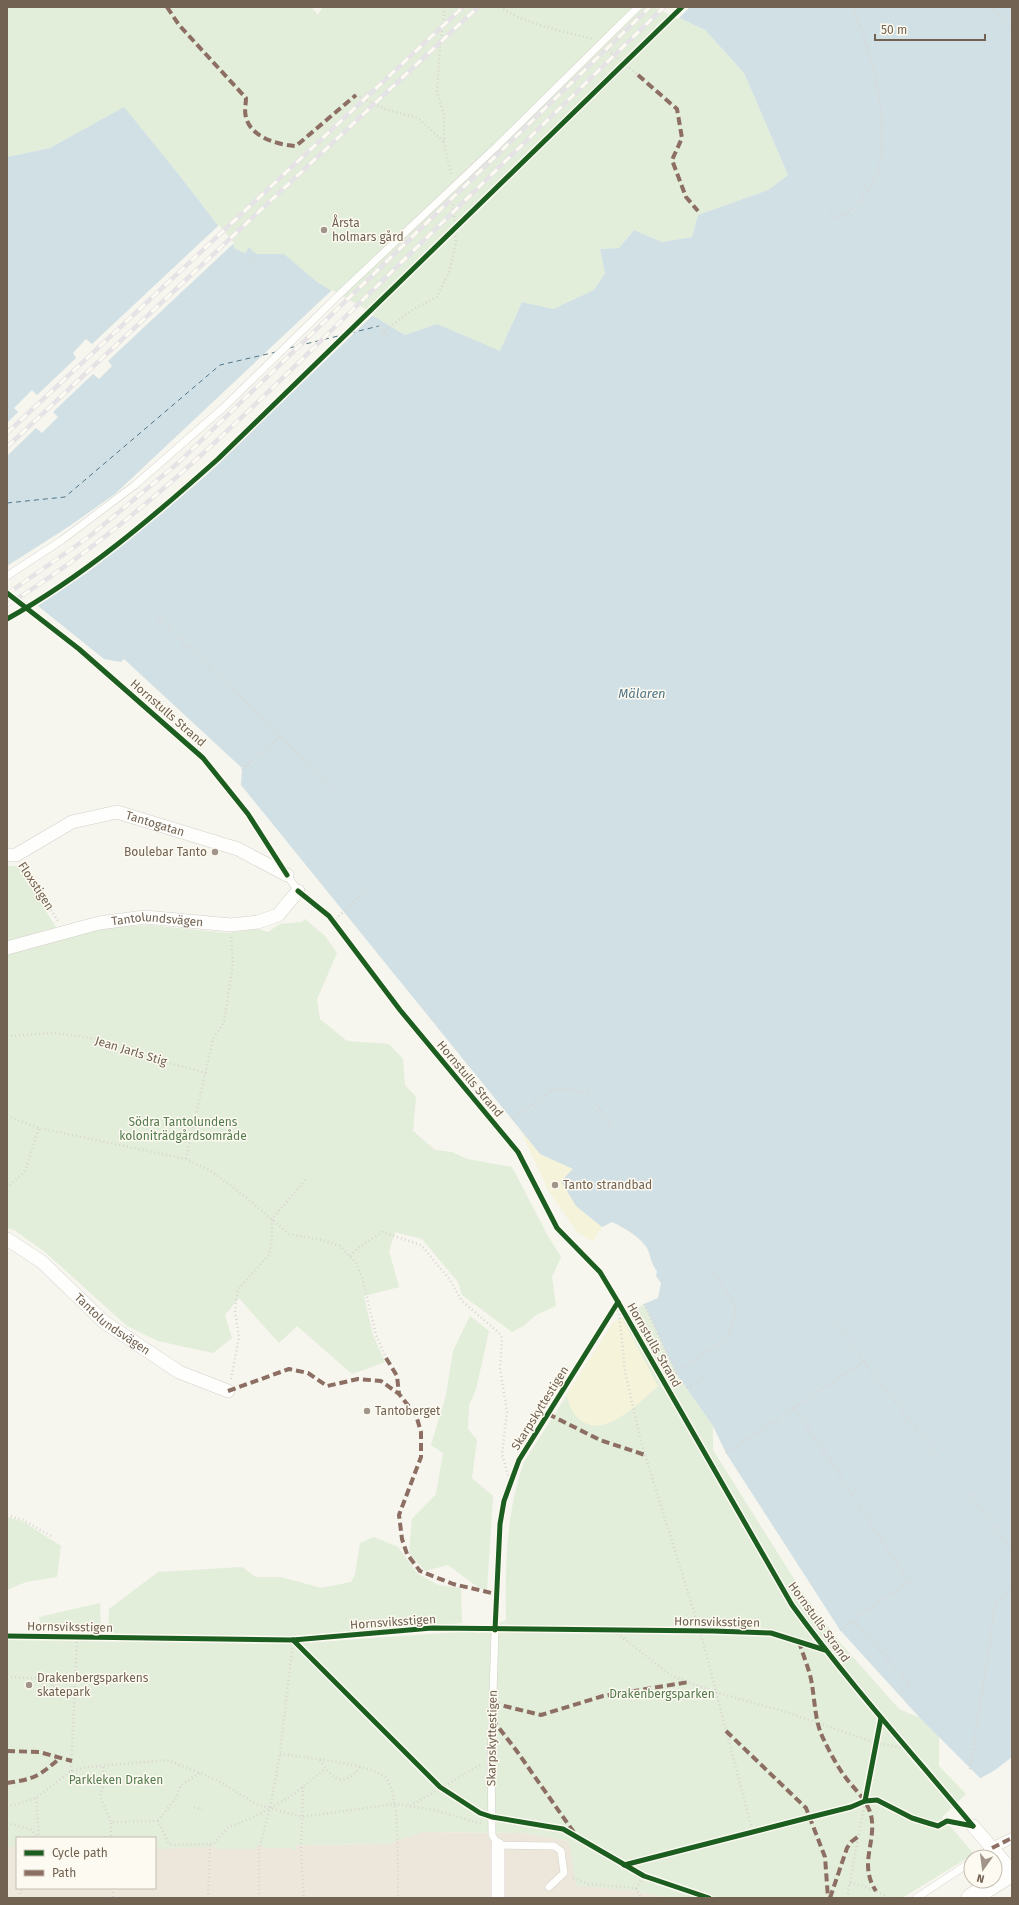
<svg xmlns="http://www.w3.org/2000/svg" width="1019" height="1905" font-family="'Fira Sans',sans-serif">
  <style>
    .residential { fill: #ede7db }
    .green { fill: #e2edda }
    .sand { fill: #f5f3da }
    .water { fill: #d1e0e5 }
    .pier { fill: #f6f5ee }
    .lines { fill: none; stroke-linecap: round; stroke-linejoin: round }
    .ferry { stroke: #517689; stroke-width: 1; stroke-dasharray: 5 4; stroke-linecap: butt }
    .service-casing { stroke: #d4d1cb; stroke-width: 8 }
    .pedestrian-casing { stroke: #d4d1cb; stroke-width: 11 }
    .minor-casing { stroke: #d4d1cb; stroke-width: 14 }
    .secondary-casing { stroke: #d4d0ca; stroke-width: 20 }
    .path { stroke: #dad5d0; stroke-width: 2.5; stroke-dasharray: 1 3; stroke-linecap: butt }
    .service { stroke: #fefefc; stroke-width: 7 }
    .pedestrian { stroke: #fefefc; stroke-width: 10 }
    .minor { stroke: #fefefc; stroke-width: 13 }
    .secondary { stroke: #fefefc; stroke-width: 19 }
    .rail-casing { stroke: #e6e3e6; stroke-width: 4.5 }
    .rail { stroke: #fdfaf1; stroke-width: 3; stroke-dasharray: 9; stroke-linecap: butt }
    .service-bridge-casing { stroke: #d4d1cb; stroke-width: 8; stroke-linecap: butt }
    .service-bridge { stroke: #fefefc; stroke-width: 7 }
    .quiet { stroke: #8d6e63; stroke-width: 4; stroke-dasharray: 8 4; stroke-linecap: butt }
    .cycleway-casing { stroke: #fdfaf1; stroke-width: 8 }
    .cycleway { stroke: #1b5e20; stroke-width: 5 }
    .poi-dot { fill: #a09588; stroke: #fdfaf1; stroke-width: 1.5 }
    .labels { text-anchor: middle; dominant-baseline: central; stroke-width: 3; stroke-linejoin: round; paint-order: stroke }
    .poi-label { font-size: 12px; fill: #726251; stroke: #fdfaf1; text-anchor: start }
    .street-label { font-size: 12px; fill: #726251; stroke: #fdfaf1 }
    .park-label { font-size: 12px; fill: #547b4d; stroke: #fdfaf1 }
    .water-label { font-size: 13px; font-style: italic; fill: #517689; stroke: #fdfaf1 }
  </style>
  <rect width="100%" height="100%" fill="#f6f5ee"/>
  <polygon class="residential" points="422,1832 524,1833 569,1841 637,1891 667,1898 7,1898 7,1847 17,1847 17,1888 155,1888 155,1847 388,1844"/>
  <g class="green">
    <polygon points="7,7 311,7 318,15 323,7 656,7 705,30 744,73 788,175 768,190 698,215 692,237 662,242 634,230 619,248 600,249 605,273 594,290 553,309 522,302 500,352 437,324 405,335 317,283 284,254 256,254 249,247 245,253 236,249 180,176 124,108 50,148 7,157"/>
    <polygon points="7,866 19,866 55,926 64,936 106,928 149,925 227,933 258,929 268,932 280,924 302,922 305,919 325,936 337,953 317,999 320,1019 347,1041 389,1044 403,1059 405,1085 416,1097 413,1131 435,1150 452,1152 467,1159 512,1167 549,1238 561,1257 552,1277 556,1306 536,1315 525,1325 512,1332 462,1295 458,1282 422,1239 395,1232 389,1251 399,1287 364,1296 373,1335 385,1362 352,1374 297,1326 279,1343 239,1298 225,1315 232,1338 213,1353 158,1341 127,1326 45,1252 14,1230 7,1228"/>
    <path d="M644,1304L676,1373L713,1426V1450L801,1590L837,1639L899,1709L920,1718L939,1736V1766L966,1794L942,1817L974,1854L902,1898H667L637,1891L576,1886L569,1841L524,1833L422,1832L388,1844L296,1845V1850H293L292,1848H263V1846H256L255,1849H215L217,1847L155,1849V1838H17V1847H7V1639L288,1644L473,1631L478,1633L506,1620C505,1566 506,1513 524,1462L613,1323Z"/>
    <polygon points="470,1316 489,1331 476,1389 469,1405 468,1429 477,1440 472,1478 493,1496 487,1590 479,1588 448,1565 425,1571 409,1553 412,1519 436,1494 443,1453 431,1445 446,1395 453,1351"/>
    <polygon points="7,1517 22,1521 61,1546 57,1577 26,1582 7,1590"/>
    <polygon points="374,1537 398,1547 418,1574 438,1585 461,1588 462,1623 292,1636 108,1634 109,1609 158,1572 242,1567 256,1577 281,1577 321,1588 351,1582 355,1574 360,1543"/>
    <polygon points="100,1603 101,1628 41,1628 39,1617"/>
  </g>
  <g class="sand">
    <polygon points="520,1129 540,1154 573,1169 576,1206 602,1227 593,1242 577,1232 548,1190"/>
    <path d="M622,1318L658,1386C640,1402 604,1441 579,1419C572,1414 569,1402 566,1395L613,1323Z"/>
  </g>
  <path class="water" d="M656,7H1012V1810L920,1718L840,1630L726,1453L713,1426L676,1373L644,1304L658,1298L661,1283L656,1276L657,1271C651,1264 651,1256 647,1248C640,1237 623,1227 612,1222L602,1227L576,1206L561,1181L573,1169L540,1154L241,785L242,768L124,659L121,662L104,659L7,581V157L50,148L124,107L180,176L236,249L245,253L249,247L256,254H284L317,282L405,335L437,324L500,351L522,302L553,309L594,290L605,273L600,249L619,248L634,230L662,242L692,237L698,215L768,190L788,175L744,73L705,30Z"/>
  <g class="pier">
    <polygon points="654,7 690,7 678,19"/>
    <polygon points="219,225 234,243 108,361 112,366 99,379 93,374 53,412 58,417 42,433 36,428 7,456 7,423 18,412 14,408 32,390 37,395 76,358 73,353 86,339 92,344"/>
    <polygon points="332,290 374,314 204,477 92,569 36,607 7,583 7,566 68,527 115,494"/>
    <polygon points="1012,1757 1012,1810 979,1779 995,1770"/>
  </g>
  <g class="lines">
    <g class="ferry">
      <polyline points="289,348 379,326"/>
      <polyline points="7,503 65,497 220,365 276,352"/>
    </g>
    <defs>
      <g id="service">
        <polyline points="287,875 298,891"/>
        <polyline points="495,1630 491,1759 492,1835 498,1845 554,1846 561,1851 564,1873 549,1887"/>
        <polyline points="979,1857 992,1848"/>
        <polyline points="916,1898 971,1862"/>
      </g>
      <polyline id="pedestrian" points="992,1848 1012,1838"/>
      <g id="minor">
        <path id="s1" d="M7,855H16L72,822L117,812L238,849L287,875"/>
        <path id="s2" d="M7,948L99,923L145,917L231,925L258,922L278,915L298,891"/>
        <path id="s3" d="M7,1239L42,1262L104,1322L179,1372L228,1391"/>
        <polyline points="973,1826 1012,1871"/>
        <polyline points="498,1898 498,1845"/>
      </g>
      <polyline id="secondary" points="971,1898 1012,1872"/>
    </defs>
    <use href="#service" class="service-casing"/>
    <use href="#pedestrian" class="pedestrian-casing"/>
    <use href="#minor" class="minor-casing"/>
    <use href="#secondary" class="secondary-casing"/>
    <g class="path">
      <polyline points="445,7 440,47 437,91 444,116 444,143 451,174"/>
      <path d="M500,7C525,24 563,31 593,39"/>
      <polyline points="990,7 1012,28"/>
      <polyline points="608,50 638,75"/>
      <polyline points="356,95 385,109 418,118 444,142"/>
      <path d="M830,214L838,217C859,208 875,185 880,164C889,123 871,44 852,7"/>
      <polyline points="245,267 256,254"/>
      <polyline points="379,326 388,336"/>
      <polyline points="383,332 414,309 437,297 449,272 456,242 453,201"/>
      <polyline points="151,611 333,787"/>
      <polyline points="242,769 279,737"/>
      <polyline points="23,866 58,921"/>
      <polyline points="333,922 365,890"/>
      <polyline points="7,1036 57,1033 102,1040 139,1055 206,1073"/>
      <polyline points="7,1116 39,1128 186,1159 211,1171 242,1194 289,1234 322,1240 340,1246 356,1263 362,1277 376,1335 386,1358"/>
      <polyline points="512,1119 556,1088 586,1092 612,1125"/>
      <polyline points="186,1159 213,1039 224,1022 233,963 231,937"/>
      <polyline points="7,1188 25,1171 39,1128"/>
      <polyline points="350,1256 359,1247 382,1232 421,1245 450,1280 462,1301 499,1333 502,1338 500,1369 507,1412 502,1454 510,1482"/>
      <polyline points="618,1302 625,1371 641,1442 700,1631 753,1833"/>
      <polyline points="644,1304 676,1373 729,1336 736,1306 713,1272"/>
      <polyline points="833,1318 864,1361"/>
      <polyline points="231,1379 239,1337 235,1311 238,1289 269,1255 272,1238 272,1219 306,1179"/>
      <polyline points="687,1388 706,1376"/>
      <polyline points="795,1408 910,1582 853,1620 909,1683 899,1694"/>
      <polyline points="726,1453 864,1361 940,1459"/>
      <polyline points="964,1486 1012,1550"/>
      <polyline points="7,1515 23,1520 51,1536"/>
      <polyline points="840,1630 853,1620"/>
      <polyline points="614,1631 672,1676 715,1692 789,1713 876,1743 907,1749"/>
      <polyline points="7,1677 53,1679 53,1689 75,1689"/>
      <path d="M280,1754C302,1757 372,1764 386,1778C401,1795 397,1873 398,1898"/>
      <path d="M320,1760C332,1779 343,1789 360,1767"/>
      <polyline points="103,1767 104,1784 100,1796 111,1822"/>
      <polyline points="970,1769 996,1601 1012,1589"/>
      <polyline points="71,1771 77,1638"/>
      <polyline points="303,1787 301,1851 304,1898"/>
      <polyline points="36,1798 39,1838"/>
      <polyline points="410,1806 482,1764"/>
      <polyline points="7,1807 36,1798 71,1771 87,1767 167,1760 217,1780 256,1804 301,1817 395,1804 435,1810 482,1824"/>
      <polyline points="194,1807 202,1810"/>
      <polyline points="158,1821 176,1798 181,1785 200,1773"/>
      <polyline points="7,1823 30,1829 39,1838"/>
      <polyline points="92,1838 111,1837 111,1822 158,1821 169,1844 175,1845 213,1844 229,1827 256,1816 290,1797 325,1769"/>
      <polyline points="573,1878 588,1884 636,1888 644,1876"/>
      <polyline points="850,1883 861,1885 891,1898"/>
      <polyline points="113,1888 113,1898"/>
      <polyline points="636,1888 641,1898"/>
      <polyline points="20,1898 20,1891 24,1888"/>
      <polyline points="208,1898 210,1845"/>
      <polyline points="259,1898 259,1849 270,1808 280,1754 293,1640"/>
      <polyline points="693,1898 696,1894"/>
      <polyline points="847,1898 865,1801"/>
    </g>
    <use href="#service" class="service"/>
    <use href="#pedestrian" class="pedestrian"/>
    <use href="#minor" class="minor"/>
    <use href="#secondary" class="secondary"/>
    <defs>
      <g id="rail">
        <polyline points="7,433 463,7"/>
        <polyline points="7,447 478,7"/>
        <polyline points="7,594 90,536 178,463 650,7"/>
        <path d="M7,605C132,528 236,424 340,322C448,217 556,112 664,7"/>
      </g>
    </defs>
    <use href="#rail" class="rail-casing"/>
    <use href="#rail" class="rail"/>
    <defs>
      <polyline id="service-bridge" points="7,576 62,540 135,485 222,409 346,288 496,147 638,7"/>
    </defs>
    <use href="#service-bridge" class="service-bridge-casing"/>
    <use href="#service-bridge" class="service-bridge"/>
    <g class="quiet">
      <path d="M167,7L179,25L246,98C246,104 244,111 246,117C250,137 278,145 296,146L356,95"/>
      <polyline points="638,75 677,109 682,138 672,160 686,197 698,211"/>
      <polyline points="386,1358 397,1376 399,1394"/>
      <polyline points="228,1391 289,1369 308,1373 327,1386 358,1379 381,1381 399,1394 416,1415 421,1432 421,1457 399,1515 402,1539 407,1554 420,1571 453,1584 496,1594"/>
      <polyline points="548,1414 600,1440 645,1455"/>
      <path d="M799,1641C803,1656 810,1670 812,1685C815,1702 815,1722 823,1738C829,1751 837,1766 846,1778C855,1790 867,1800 871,1815C877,1842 858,1864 876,1891"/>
      <polyline points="492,1703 541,1715 603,1696 689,1682"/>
      <polyline points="492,1719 516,1750 575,1834"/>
      <polyline points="726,1731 806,1808 825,1857 828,1898"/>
      <polyline points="7,1751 39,1752 72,1761"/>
      <path d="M7,1783C35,1779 39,1776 60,1758"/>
      <polyline points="992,1848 1012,1838"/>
      <polyline points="830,1898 847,1848 851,1842 859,1836"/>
    </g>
    <defs>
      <g id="cycleway">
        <polyline points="7,593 79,649 203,758 248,814 287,875"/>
        <path d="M7,619C84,576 152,518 218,459L682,7"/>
        <path d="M298,891L329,916L400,1010L518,1152L557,1228L600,1272L618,1302L792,1605C848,1682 912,1753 973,1826"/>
        <polyline points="495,1630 500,1524 504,1501 519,1460 618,1302"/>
        <polyline points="7,1636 293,1640 432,1628 713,1631 771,1633 825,1650"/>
        <polyline points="293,1640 440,1787 480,1813 492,1817 563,1829 644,1876 709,1898"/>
        <polyline points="865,1801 881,1718"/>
        <polyline points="624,1865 811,1817 851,1807 865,1801 877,1800 912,1818 928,1823 938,1826 947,1821 973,1826"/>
      </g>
    </defs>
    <use href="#cycleway" class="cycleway-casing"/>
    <use href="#cycleway" class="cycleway"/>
  </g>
  <g class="poi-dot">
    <circle cx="324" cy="230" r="4"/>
    <circle cx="215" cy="852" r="4"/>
    <circle cx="555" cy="1185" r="4"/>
    <circle cx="367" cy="1411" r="4"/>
    <circle cx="29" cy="1685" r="4"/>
  </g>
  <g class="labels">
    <g class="poi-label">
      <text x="332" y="223">Årsta<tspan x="332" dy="14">holmars gård</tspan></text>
      <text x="207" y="852" text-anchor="end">Boulebar Tanto</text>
      <text x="563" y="1185">Tanto strandbad</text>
      <text x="375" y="1411">Tantoberget</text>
      <text x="37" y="1678">Drakenbergsparkens<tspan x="37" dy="14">skatepark</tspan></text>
    </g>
    <g class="street-label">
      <text transform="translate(168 713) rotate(41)">Hornstulls Strand</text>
      <text stroke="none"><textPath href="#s1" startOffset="160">Tantogatan</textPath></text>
      <text transform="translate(36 886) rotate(57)">Floxstigen</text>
      <text stroke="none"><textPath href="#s2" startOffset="154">Tantolundsvägen</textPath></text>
      <text transform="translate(131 1051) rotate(17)">Jean Jarls Stig</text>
      <text transform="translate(470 1079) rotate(50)">Hornstulls Strand</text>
      <text stroke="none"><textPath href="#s3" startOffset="136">Tantolundsvägen</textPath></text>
      <text transform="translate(654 1345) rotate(60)">Hornstulls Strand</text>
      <text transform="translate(540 1408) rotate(-58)">Skarpskyttestigen</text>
      <text transform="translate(393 1622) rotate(-4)">Hornsviksstigen</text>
      <text transform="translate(717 1622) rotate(1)">Hornsviksstigen</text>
      <text transform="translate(819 1622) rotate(54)">Hornstulls Strand</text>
      <text transform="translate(70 1627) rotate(1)">Hornsviksstigen</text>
      <text transform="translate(492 1738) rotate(-89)">Skarpskyttestigen</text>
    </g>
    <g class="park-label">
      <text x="183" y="1122">Södra Tantolundens<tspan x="183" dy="14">koloniträdgårdsområde</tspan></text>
      <text x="662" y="1694">Drakenbergsparken</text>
      <text x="116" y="1780">Parkleken Draken</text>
    </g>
    <g class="water-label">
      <text x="642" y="693">Mälaren</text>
    </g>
  </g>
  <rect width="1019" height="1905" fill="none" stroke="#726251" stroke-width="16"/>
  <rect x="16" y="1837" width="140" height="52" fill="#fdfaf1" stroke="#c5bdb1"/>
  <rect x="24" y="1850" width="20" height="6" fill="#1b5e20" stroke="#c5bdb1"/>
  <text x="52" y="1857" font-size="12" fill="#726251">Cycle path</text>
  <rect x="24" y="1870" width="20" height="6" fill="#8d6e63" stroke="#c5bdb1"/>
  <text x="52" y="1877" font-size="12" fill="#726251">Path</text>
  <g transform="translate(983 1869) rotate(194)"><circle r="19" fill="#fdfaf1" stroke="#c5bdb1"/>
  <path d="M0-3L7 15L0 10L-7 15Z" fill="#a09588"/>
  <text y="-6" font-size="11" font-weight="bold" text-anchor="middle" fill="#726251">N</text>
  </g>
  <path d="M875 34v6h110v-6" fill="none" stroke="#726251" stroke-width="2"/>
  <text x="881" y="34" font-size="12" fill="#726251" stroke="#fdfaf1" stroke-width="3" paint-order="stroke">50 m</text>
</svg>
